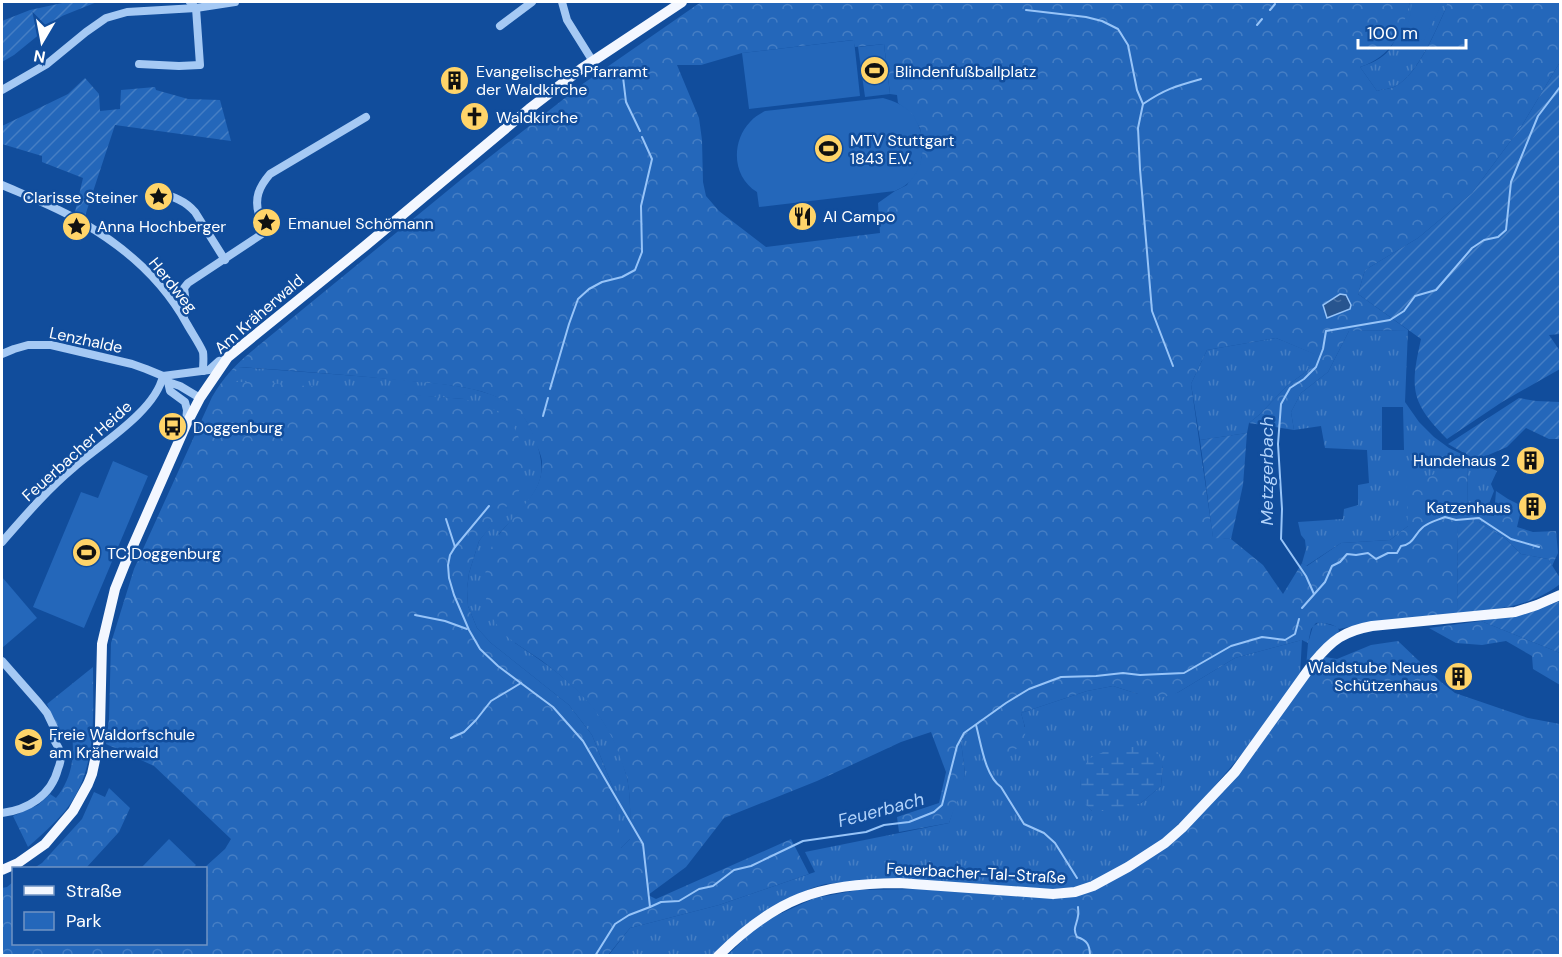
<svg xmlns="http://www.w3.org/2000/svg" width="1562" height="957" font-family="'DM Sans',sans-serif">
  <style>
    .grass { fill: url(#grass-tufts); fill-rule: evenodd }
    .forest { fill: url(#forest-crowns); fill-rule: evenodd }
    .wetland { fill: url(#wetland-marsh) }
    .park { fill: #2467ba }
    .garden { fill: url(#garden-furrows) }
    .water { fill: url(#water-ripples); stroke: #97c4f8; stroke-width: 1.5 }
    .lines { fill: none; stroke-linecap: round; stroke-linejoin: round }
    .stream { stroke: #97c4f8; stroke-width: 2 }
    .minor { stroke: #a5c9f4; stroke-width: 8 }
    .major { stroke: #f3f7ff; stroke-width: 10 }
    .labels { text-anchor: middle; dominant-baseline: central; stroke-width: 5; stroke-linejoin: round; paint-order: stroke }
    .poi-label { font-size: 16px; fill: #fff; stroke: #114d9c; text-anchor: start }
    .street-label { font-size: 16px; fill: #fff; stroke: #114d9c }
    .water-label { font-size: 18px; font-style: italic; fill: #b2d3fb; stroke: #114d9c }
  </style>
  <defs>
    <pattern id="grass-tufts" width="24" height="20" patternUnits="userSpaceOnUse" patternTransform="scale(1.5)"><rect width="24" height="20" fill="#2467ba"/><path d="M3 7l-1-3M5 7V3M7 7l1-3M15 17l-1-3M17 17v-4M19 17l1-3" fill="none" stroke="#457ec4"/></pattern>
    <pattern id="forest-crowns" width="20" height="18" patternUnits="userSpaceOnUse" patternTransform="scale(1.5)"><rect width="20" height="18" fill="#2467ba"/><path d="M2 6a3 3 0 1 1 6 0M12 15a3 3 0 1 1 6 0" fill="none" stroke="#457ec4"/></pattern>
    <pattern id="wetland-marsh" width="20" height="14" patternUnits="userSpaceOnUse" patternTransform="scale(1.5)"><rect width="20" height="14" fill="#2467ba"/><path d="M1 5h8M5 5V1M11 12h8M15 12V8" fill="none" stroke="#457ec4"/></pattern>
    <pattern id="garden-furrows" width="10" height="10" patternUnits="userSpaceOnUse" patternTransform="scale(1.5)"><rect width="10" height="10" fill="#2467ba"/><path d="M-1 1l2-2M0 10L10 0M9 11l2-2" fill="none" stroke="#457ec4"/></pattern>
    <pattern id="water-ripples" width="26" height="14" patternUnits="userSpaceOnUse" patternTransform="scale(1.5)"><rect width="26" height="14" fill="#28558f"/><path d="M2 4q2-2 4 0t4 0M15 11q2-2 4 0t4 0" fill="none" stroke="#486ea0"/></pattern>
  </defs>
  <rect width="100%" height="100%" fill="#114d9c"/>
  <g class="grass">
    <path d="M1410,2H1447V6C1436,29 1419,73 1396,86C1390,89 1383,89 1377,91L1360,67C1370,64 1382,59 1389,50C1396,41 1407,13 1410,2Z"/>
    <path d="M1408,330L1405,402L1419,422L1434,437L1449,448L1497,471L1491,484L1494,491L1485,514L1467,511L1468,464L1470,461L1408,526L1390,540L1341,543L1306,566L1302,563L1306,549L1305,540L1301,535L1298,522L1343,519L1344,509L1358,505V485L1369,483L1367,450L1325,448L1321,426L1294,430L1291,412L1301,393L1328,372L1349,331ZM1382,407H1403L1404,450H1382Z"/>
    <polygon points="1276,338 1315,354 1307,371 1288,385 1259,415 1249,423 1247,433 1200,440 1191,384 1207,350"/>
    <path d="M238,367C293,371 348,375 403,380C438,384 478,385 510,403C528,413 545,455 541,475C536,499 514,516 499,534L515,643C562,674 604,704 622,761C624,768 627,776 628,783C631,801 630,821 630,839L620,849L615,793L592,735L569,705L491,643L477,628L468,606L467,589L469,573L479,541L497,517L464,399L227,382Z"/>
    <polygon points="1320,622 1338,627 1339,631 1306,668 1308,643 1313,626"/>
    <path d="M1302,640L1300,675L1242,754L1201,802L1161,841L1125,865L1084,885L1063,890L859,881L825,884L812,888L780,903L713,955L608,956L630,928L719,905L815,872L805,852L949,823L965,774L961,741L973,727H1025L1021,713L1087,691L1113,686L1138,694L1177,693L1235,658ZM1163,765L1161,786L1141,803L1092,811L1082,800L1080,779Z"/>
  </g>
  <g class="forest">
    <path d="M701,2H1410C1402,32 1392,57 1360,67L1377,91C1383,89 1391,89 1396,86C1419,73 1436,30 1447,6V2H1560V62L1521,127L1472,193L1418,238L1365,270L1358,294L1408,330L1349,331L1328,372L1301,393L1291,412L1294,430L1249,423L1259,415L1288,385L1307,371L1314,354L1276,338L1207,350L1191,384L1213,537L1231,539L1263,565L1283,594L1302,563L1307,566L1341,543L1390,540L1408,526L1406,485L1471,460L1468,464L1467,511L1494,516L1496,491L1508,499L1522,506L1517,527L1533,532L1556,531L1558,553L1552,566L1548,559L1521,554L1506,539L1479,522L1458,524L1457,614L1378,621L1339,629C1334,624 1323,622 1316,623L1311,629L1308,643L1302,640L1235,658L1177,693L1164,697L1138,694L1113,686L1087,691L1021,713C1028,735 1028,744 1007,755L982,742L973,727L961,741L965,774L961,791L949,823L899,832L897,817L939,803L946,772L931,732L901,742L817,781L724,818L686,867L648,895L656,899L791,839L809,874L719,905L630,928L608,955H2V888L7,887L13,882L14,944H206V868H204L225,849L231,839L154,766L106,744L109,719L111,643L134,569L212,397C224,377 235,365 252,351L463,178L584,83ZM853,40L855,47L884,44L890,94L897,95L898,103L911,114L920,128L922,141V157L907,185L895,191L878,203L880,233L766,247L719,211L706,196L703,182L702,140L699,118L677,65H701L742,53ZM1340,294L1350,309L1327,318L1323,305ZM239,367C294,371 350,375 406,381C437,384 471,385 499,398C509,402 514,406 521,414C530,425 532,433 537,446C539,451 542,457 542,463C543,499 506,517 492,546C486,559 485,573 485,586C485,600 489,614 497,625C508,642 530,651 546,664C582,692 608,718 622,763C624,770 628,777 628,784C631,802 630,821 630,839L621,848L615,793L592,735L569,705L491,643L477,628L468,606L467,589L469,573L479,541L519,491L524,473L519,438L512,423L489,406L464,399L258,382H228Z"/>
    <polygon points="1481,621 1560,653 1560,685 1533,669 1532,656 1506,641 1482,645 1456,643 1429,628"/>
    <polygon points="1398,641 1441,682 1455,693 1528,718 1560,724 1560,955 727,956 760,923 815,898 858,890 922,889 1064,898 1083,892 1166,845 1325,657 1337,659 1371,645"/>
    <path d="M93,667C93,716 98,770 65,811C54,824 41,835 28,847L13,816L38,805L50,794L56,798C71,780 75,758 72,735L61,737L47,704Z"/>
    <polygon points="109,788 130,808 119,832 86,868 34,868 42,863 82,819 94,792 105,797"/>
  </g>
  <polygon class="wetland" points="1140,746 1156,748 1163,765 1161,786 1141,803 1112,811 1092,811 1081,800 1080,779 1088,759 1110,749"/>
  <g class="park">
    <path d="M1412,2H1442C1437,16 1429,27 1424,41L1405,31L1410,16Z"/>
    <polygon points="854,40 860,96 749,109 742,53"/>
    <polygon points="884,44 890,94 865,97 858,47"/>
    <path d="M883,98C894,101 904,105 912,114C927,133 927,168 907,184C904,187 898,189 895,191L759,207L757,192C732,177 731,142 750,122C754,117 760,114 765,111Z"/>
    <polygon points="113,461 148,476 84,628 33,607 81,492 98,498"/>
    <polygon points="2,577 37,618 2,648"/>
    <polygon points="169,839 196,865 193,868 141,868"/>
  </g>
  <g class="garden">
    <polygon points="67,2 97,2 62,16 14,55 2,62 2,21 30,10"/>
    <path d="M1560,62V334L1549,335L1560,351V369L1502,402L1447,439C1410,402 1410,388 1421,339L1358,294L1365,270L1418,238L1472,193L1521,127Z"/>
    <polygon points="85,78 99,94 100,111 120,109 121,90 155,87 156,90 188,99 220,100 231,141 115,125 85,216 75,212 83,178 42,162 42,156 2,144 2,126 68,94"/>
    <polygon points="1519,398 1536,401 1560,402 1560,439 1549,439 1526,428 1507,447 1486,456 1480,462 1448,444"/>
    <polygon points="1247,433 1243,485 1231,539 1213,538 1200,440"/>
    <path d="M1466,522H1479L1506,539L1521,554L1548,559L1560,578V584C1529,608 1495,609 1457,614L1458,524Z"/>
    <polygon points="1560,601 1560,653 1481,621 1538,609"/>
  </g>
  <polygon class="water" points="1340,294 1346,295 1351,305 1350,309 1327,318 1323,305"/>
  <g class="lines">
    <g class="stream">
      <polyline points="1026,10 1086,17 1102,21 1118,29 1128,45 1137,90 1143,104 1138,128 1140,169 1152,311 1173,366"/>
      <polyline points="1270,10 1275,4"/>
      <polyline points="1257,25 1262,19"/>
      <polyline points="623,77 626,102 640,131"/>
      <path d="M1143,104C1165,89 1176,86 1201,79"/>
      <polyline points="550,389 569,324 578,299 589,289 602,282 622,277 635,270 642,252 641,206 652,159 642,137"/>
      <polyline points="543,416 548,398"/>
      <polyline points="489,506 455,547 450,555 448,565 449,578 454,595 469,630 480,649 498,666 553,707 583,741 643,844 650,907"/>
      <polyline points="446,519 455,547"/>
      <polyline points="1314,594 1306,576 1281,539 1282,509 1278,444 1281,404 1290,388 1304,379 1316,367 1323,349 1326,331 1390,320 1404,311 1415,296 1436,290 1472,248 1484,240 1498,237 1506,230 1511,182 1538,116 1560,87"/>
      <path d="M1302,608L1325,582L1332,566L1340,562L1347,554L1356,555L1368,553L1376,559L1388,553H1397L1401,546C1413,545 1414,535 1422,528C1428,522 1438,520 1445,517L1456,520L1479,518L1511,539L1539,547"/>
      <polyline points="415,615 445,621 467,629"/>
      <path d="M976,725C981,743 985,776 1001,787L1024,824L1044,833L1055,843L1077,878"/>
      <polyline points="451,738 464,732 476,720 491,701 521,683"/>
      <path d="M1078,907C1078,910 1079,913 1078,916C1077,925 1072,928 1077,937C1087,940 1090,945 1090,956"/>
      <polyline points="595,956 615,924 629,915 650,907 661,902 679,901 699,889 713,886 734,870 751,866 803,841 866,832 884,825 909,822 934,812 942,805 957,746 964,733 1006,703 1029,689 1061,677 1096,676 1123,673 1140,675 1184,673 1231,646 1262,637 1285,640 1295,634 1299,619"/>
    </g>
    <g class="minor">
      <polyline points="190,2 196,8 235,2"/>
      <polyline points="562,2 567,20 592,60"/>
      <polyline points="500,26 532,2"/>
      <polyline points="2,90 47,64 86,32 106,18 127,12 196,8 200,65 179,66 139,64"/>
      <path d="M2,185C30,197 59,208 85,224C126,248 164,282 187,324C192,333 199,343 203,352C204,358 203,365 203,371"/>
      <path d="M154,191C170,196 184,199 195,212L225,260"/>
      <path d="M184,317L186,303L184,288L188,283L262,234C263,227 261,222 259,215C254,198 259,187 270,174L366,117"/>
      <polyline points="2,354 14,349 28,345 51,345 132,364 146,369 163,376 168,382 170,391 185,402 187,410 186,422"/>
      <polyline points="163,376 209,370 219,361 227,358"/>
      <polyline points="168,382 180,386 200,398"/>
      <path d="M2,542C24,517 46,491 72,469C99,445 155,412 163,376"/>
      <path d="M2,661L39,703L47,713L56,732L53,738C55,742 58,746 60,751C62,756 60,764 58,769C51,796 27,810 2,813"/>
    </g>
    <g class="major">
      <polyline points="2,870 18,863 45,844 73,811 88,784 92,774 98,746 100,727 102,644 115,589 125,564 186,425 200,398 228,357 365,246 529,109 581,69 682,2"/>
      <path d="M718,956C777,898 817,884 899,883L1053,894L1075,892L1093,886L1128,867L1165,843L1182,828L1235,772L1314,662C1332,640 1344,631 1372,626L1515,612L1537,605L1560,595"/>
    </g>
  </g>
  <defs>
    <symbol id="stadium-disc" viewBox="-11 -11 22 22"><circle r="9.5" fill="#ffd469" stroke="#114d9c"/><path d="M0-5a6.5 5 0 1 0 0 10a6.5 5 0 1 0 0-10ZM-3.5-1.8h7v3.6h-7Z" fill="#111"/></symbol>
    <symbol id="building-disc" viewBox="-11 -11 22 22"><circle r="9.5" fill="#ffd469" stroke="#114d9c"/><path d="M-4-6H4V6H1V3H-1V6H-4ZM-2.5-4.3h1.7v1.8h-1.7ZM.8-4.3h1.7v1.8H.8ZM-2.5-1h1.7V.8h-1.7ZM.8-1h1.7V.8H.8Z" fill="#111"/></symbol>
    <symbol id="church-disc" viewBox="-11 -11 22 22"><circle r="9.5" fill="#ffd469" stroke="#114d9c"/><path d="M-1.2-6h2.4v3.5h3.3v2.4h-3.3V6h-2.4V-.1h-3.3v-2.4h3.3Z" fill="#111"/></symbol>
    <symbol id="sight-disc" viewBox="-11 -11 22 22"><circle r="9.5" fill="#ffd469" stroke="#114d9c"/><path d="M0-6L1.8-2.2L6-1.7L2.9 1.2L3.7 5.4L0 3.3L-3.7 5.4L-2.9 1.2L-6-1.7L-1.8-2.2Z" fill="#111"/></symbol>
    <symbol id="restaurant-disc" viewBox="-11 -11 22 22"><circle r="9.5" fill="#ffd469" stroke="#114d9c"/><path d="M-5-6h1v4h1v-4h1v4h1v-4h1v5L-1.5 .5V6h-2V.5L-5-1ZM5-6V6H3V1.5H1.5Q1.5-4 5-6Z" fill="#111"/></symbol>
    <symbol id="bus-disc" viewBox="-11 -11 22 22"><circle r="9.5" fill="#ffd469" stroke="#114d9c"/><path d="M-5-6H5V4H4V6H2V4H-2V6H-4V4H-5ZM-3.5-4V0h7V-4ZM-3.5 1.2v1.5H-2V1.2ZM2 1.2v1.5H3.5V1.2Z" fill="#111"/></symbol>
    <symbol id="school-disc" viewBox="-11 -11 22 22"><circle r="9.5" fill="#ffd469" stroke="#114d9c"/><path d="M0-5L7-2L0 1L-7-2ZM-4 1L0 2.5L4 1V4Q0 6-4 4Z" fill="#111"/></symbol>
  </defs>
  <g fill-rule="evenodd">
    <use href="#stadium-disc" x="858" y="54" width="33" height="33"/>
    <use href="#building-disc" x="438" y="64" width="33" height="33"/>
    <use href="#church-disc" x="458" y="100" width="33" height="33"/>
    <use href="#stadium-disc" x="812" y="132" width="33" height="33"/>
    <use href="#sight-disc" x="142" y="180" width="33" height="33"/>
    <use href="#restaurant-disc" x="786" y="200" width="33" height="33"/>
    <use href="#sight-disc" x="250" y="206" width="33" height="33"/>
    <use href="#sight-disc" x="60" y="210" width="33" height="33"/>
    <use href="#bus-disc" x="156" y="410" width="33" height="33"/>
    <use href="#building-disc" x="1514" y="444" width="33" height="33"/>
    <use href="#building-disc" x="1516" y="490" width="33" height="33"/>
    <use href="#stadium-disc" x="70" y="536" width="33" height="33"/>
    <use href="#building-disc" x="1442" y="660" width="33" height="33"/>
    <use href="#school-disc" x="12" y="726" width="33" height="33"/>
  </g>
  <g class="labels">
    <g class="poi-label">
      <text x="476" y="71">Evangelisches Pfarramt<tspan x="476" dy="18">der Waldkirche</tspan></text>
      <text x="895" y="71">Blindenfußballplatz</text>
      <text x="496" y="117">Waldkirche</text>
      <text x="850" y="140">MTV Stuttgart<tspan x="850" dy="18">1843 E.V.</tspan></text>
      <text x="138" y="197" text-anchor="end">Clarisse Steiner</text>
      <text x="823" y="216">Al Campo</text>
      <text x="288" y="223">Emanuel Schömann</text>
      <text x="97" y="226">Anna Hochberger</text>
      <text x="193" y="427">Doggenburg</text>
      <text x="1510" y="460" text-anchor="end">Hundehaus 2</text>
      <text x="1511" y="507" text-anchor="end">Katzenhaus</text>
      <text x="107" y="553">TC Doggenburg</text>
      <text x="1438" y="667" text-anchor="end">Waldstube Neues<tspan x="1438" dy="18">Schützenhaus</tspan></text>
      <text x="49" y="734">Freie Waldorfschule<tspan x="49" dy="18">am Kräherwald</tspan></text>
    </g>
    <g class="street-label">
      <text transform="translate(173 285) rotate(51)">Herdweg</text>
      <text transform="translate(259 314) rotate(-41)">Am Kräherwald</text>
      <text transform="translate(86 340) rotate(12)">Lenzhalde</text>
      <text transform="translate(77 451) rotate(-42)">Feuerbacher Heide</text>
      <text transform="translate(976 873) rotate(3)">Feuerbacher-Tal-Straße</text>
    </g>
    <g class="water-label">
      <text transform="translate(1267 471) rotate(-90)">Metzgerbach</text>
      <text transform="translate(881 810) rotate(-15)">Feuerbach</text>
    </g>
  </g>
  <rect width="1562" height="957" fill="none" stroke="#ffffff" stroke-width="6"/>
  <rect x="12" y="867" width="195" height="78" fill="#114d9c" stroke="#7094c4" stroke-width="1.5"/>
  <rect x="24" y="886" width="30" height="9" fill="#f3f7ff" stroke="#7094c4" stroke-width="1.5"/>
  <text x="66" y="897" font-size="18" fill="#ffffff">Straße</text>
  <rect x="24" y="912" width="30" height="18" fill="#2467ba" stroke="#7094c4" stroke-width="1.5"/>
  <text x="66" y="927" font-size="18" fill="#ffffff">Park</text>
  <g transform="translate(42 42) rotate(190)" stroke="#114d9c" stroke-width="4.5" paint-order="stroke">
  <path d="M0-4.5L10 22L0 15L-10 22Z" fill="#ffffff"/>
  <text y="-9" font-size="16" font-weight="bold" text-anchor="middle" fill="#ffffff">N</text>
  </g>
  <path d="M1358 39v9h108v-9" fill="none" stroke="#ffffff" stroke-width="3"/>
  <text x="1367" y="39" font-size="18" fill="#ffffff" stroke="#114d9c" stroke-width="4.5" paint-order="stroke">100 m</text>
</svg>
